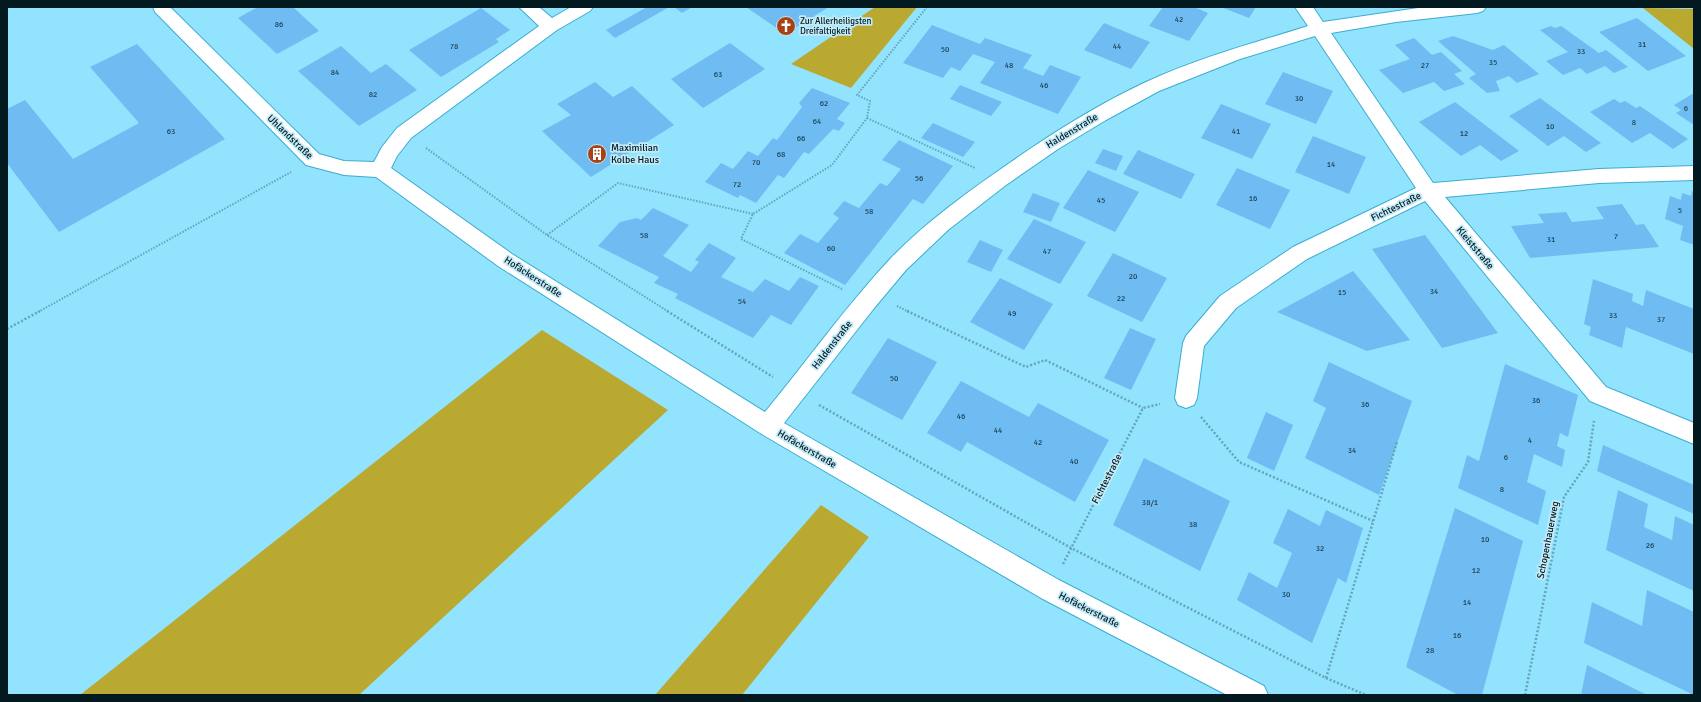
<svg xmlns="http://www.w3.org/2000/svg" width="1701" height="702" font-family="Signika,sans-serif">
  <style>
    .green { fill: #b9a930 }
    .building { fill: #6fbcf2 }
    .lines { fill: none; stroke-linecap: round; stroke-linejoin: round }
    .minor-casing { stroke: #3cadce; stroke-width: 2 }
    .path-far1 { stroke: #65a4b9; stroke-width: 2; stroke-dasharray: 1.5 1.5; stroke-linecap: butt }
    .path { stroke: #65a4b9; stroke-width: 2.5; stroke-dasharray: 2 2; stroke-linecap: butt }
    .minor { fill: #fff; fill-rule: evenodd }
    .labels { text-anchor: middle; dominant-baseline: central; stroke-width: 3.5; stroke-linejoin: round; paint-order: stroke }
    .number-label { font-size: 8px; fill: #1d4254 }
    .far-poi-label { font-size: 9px; fill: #021920; stroke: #c3eaf7; text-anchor: start }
    .street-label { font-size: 10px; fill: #021920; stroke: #c3eaf7 }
    .poi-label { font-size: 10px; fill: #021920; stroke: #c3eaf7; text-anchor: start }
  </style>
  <rect width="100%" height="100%" fill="#92e3fe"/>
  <g class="green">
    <polygon points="875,7 917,7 851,88 791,64"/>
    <polygon points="1643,8 1694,9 1694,49"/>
    <polygon points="542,330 668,410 359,695 80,695"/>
    <polygon points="821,505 869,537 742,695 655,695"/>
  </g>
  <g class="building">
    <polygon points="258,7 293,7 319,31 277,54 238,18"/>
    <polygon points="647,7 669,7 615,38 606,30"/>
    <polygon points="674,7 692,7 682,13"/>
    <polygon points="746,7 829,7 785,34"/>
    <polygon points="1163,7 1194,7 1208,13 1189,41 1149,26"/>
    <polygon points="1221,7 1256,7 1249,18"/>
    <polygon points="481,8 510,30 496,39 499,42 441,77 409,50"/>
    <polygon points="1637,18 1686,56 1648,71 1599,32"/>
    <polygon points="1104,23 1150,42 1131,69 1084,50"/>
    <polygon points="932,25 980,44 985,38 1032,55 1023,68 1043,76 1050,65 1081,77 1058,114 980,83 995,62 973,54 960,71 951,67 943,78 903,63"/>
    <polygon points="1551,26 1555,28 1561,26 1599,53 1606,50 1628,67 1614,73 1605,66 1587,74 1580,68 1563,75 1546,61 1568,52 1540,30"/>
    <polygon points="1453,36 1493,50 1504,45 1539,74 1517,83 1509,76 1496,81 1500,91 1487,93 1469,78 1476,74 1438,41"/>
    <polygon points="1414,38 1432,55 1441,52 1462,71 1454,74 1465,84 1444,91 1434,82 1403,93 1379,70 1410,59 1395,45"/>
    <polygon points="730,43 765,69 703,108 671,79"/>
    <polygon points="137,44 225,139 59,232 7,163 7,109 25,100 73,159 139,123 90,67"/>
    <polygon points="341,46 371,73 386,64 417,90 359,126 298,71"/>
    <polygon points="1283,72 1333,91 1316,124 1265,104"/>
    <polygon points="595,82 613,97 632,86 674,125 591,177 542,131 571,115 557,104"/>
    <polygon points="960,85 1002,102 991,116 950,99"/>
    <polygon points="812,88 850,103 837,119 845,123 839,131 833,129 809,154 804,152 784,178 778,175 756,203 740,195 738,198 705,182 721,163 733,169 748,151 758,156 773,138 777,140 802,107 799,103"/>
    <polygon points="1694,93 1694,125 1676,113 1681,110 1674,105"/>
    <polygon points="1540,98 1601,143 1586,152 1564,136 1548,146 1509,116"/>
    <polygon points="1614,99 1620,103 1625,101 1636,108 1640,106 1688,139 1673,149 1650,133 1632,143 1590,112"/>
    <polygon points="1455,102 1519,151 1501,161 1480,145 1461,156 1419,122"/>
    <polygon points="1221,104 1271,124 1252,159 1201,138"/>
    <polygon points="933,123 975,142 963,157 921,138"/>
    <polygon points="1313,136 1366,157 1349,194 1295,172"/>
    <polygon points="899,140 953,166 923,204 913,199 845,285 784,253 800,234 818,243 839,218 833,214 844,201 859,208 880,183 887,186 901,169 882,160"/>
    <polygon points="1103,149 1123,156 1116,171 1095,163"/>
    <polygon points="1138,150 1195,174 1181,199 1123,174"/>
    <polygon points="1237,168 1290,190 1270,229 1216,205"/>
    <polygon points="1088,170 1139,192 1115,232 1063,208"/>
    <polygon points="1692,191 1694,192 1694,245 1680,240 1683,226 1665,219 1670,196 1681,200 1682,193 1691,196"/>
    <polygon points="1033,193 1060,203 1051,222 1023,212"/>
    <polygon points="1622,204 1636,225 1644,224 1659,247 1530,258 1511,226 1544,223 1538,214 1566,212 1572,222 1604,219 1596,207"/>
    <polygon points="653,208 689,225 663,256 691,272 699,262 695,260 709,243 736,258 721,277 753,292 765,279 789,291 800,277 819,286 791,325 771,315 753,338 675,298 678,294 654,283 659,277 598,246 620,222 637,218 641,220"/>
    <polygon points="1034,219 1086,242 1060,284 1007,259"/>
    <polygon points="1425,235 1498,333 1442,348 1372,249"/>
    <polygon points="980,240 1003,250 991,272 967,262"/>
    <polygon points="1113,253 1167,278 1142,322 1087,296"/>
    <polygon points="1353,271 1410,340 1367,351 1277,312"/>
    <polygon points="1000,278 1053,304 1024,350 970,322"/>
    <polygon points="1593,279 1633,294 1632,301 1643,306 1646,290 1694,309 1694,354 1626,327 1622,348 1589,335 1591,327 1584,324"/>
    <polygon points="1130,328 1156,339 1131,390 1104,378"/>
    <polygon points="888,338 937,362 902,420 851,393"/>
    <polygon points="1329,362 1412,401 1379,495 1305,458 1326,408 1313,401"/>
    <polygon points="1505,364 1578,395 1568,437 1560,433 1557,446 1565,450 1562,467 1534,454 1527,482 1546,491 1538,525 1458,488 1467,455 1479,461"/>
    <polygon points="961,381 1029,417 1038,403 1109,440 1075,502 967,442 961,452 927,433"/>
    <polygon points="1266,412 1293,425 1274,471 1247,458"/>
    <polygon points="1603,445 1694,485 1694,514 1597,471"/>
    <polygon points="1144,458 1230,501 1200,571 1113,525"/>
    <polygon points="1618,490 1648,504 1644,527 1672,540 1675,516 1694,525 1694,591 1606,550"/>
    <polygon points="1455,508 1523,541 1482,695 1458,695 1406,667"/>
    <polygon points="1288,509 1320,526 1326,510 1363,528 1346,583 1338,578 1312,643 1237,600 1249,572 1277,588 1292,553 1273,543"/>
    <polygon points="1647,590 1694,612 1694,695 1584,643 1592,602 1642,626"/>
    <polygon points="1587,665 1647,695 1581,695"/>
  </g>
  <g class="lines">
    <defs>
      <path id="minor" d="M153,7H170L319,154L344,161L374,162L382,147L397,128L539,26L519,7H539L552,18L571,7H593L590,11L557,30L411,138L397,156L391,168L512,254L765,412C807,361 846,306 891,258C927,221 969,191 1011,162C1054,132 1099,104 1146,82C1198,58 1254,43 1308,26L1295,7H1313L1323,22L1425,7H1486L1483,11L1477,13L1396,22L1331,33L1433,183L1599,169L1694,166V180L1599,183L1445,197L1606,387L1694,423V444L1590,401L1425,201L1307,259L1236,308L1204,346L1197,398L1194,405L1186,408L1178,405L1175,398L1183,343L1186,336L1220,296L1293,247L1416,188L1315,36L1240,59L1159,91L1106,120L1058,149L1006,185L948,230L906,270L875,307L784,423L1059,580L1264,686L1268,695H1227L1041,598L760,433L498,266L376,177L344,175L306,165L155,12Z"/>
    </defs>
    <use href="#minor" class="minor-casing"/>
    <g class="path-far1">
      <polyline points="927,7 857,95 870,101 867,118 975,168"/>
      <polyline points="426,148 547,235 669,312"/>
      <polyline points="547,235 618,183 753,214"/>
      <polyline points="842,289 741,239 753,214 832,165 867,118"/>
      <polyline points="897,306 909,312"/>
      <polyline points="38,312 291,172"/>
    </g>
    <g class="path">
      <polyline points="667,311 773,377"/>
      <polyline points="907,311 1026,367 1045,360 1143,408"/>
      <polyline points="7,329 40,311"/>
      <polyline points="819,405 1071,548 1326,678 1366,695"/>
      <polyline points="1201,417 1239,462 1373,521"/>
      <polyline points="1063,564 1143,408 1160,404"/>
      <polyline points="1326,678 1397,442"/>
      <polyline points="1525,695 1564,497 1588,462 1594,421"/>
    </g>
    <use href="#minor" class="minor"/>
  </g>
  <defs>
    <symbol id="church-disc" viewBox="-11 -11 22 22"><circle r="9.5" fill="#a74214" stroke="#c3eaf7"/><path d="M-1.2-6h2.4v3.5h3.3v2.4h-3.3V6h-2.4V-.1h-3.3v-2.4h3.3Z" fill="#fff"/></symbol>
    <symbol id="building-disc" viewBox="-11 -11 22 22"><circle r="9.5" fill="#a74214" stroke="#c3eaf7"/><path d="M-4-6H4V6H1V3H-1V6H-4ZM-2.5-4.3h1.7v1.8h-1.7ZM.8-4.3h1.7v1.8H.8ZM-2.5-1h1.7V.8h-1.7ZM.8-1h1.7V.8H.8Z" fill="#fff"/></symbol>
  </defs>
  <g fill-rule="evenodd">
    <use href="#church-disc" x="775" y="15" width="22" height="22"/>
    <use href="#building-disc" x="586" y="143" width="22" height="22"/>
  </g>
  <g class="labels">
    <g class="number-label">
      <text x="1179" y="19">42</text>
      <text x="279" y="24">86</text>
      <text x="1642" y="44">31</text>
      <text x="454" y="46">78</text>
      <text x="1117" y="46">44</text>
      <text x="945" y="49">50</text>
      <text x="1581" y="51">33</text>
      <text x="1493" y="62">35</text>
      <text x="1009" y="65">48</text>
      <text x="1425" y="65">27</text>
      <text x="335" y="72">84</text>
      <text x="718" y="74">63</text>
      <text x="1044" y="85">46</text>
      <text x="373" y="94">82</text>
      <text x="1299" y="98">30</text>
      <text x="824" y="103">62</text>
      <text x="1686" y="108">6</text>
      <text x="817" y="121">64</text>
      <text x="1634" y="122">8</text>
      <text x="1550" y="126">10</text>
      <text x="171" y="131">63</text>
      <text x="1236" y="131">41</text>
      <text x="1464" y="133">12</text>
      <text x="801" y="138">66</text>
      <text x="781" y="154">68</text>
      <text x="756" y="162">70</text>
      <text x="1331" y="164">14</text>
      <text x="919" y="178">56</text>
      <text x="737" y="184">72</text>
      <text x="1253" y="198">16</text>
      <text x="1101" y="200">45</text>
      <text x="1680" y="210">5</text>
      <text x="869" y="211">58</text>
      <text x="644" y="235">58</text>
      <text x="1616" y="236">7</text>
      <text x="1551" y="239">31</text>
      <text x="831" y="248">60</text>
      <text x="1047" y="251">47</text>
      <text x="1133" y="276">20</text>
      <text x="1434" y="291">34</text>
      <text x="1342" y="292">15</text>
      <text x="1121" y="298">22</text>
      <text x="742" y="301">54</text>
      <text x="1012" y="313">49</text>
      <text x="1613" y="315">33</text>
      <text x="1661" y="319">37</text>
      <text x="894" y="378">50</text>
      <text x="1536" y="400">36</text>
      <text x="1365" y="404">36</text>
      <text x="961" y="416">46</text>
      <text x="998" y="430">44</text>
      <text x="1530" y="440">4</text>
      <text x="1038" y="442">42</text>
      <text x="1352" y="450">34</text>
      <text x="1506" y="457">6</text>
      <text x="1074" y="461">40</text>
      <text x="1502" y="489">8</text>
      <text x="1150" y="502">38/1</text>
      <text x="1193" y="524">38</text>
      <text x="1485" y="539">10</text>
      <text x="1650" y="545">26</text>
      <text x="1320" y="548">32</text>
      <text x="1476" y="570">12</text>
      <text x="1286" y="594">30</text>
      <text x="1467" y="602">14</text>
      <text x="1457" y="635">16</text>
      <text x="1430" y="650">28</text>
    </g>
    <g class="far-poi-label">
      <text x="800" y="21">Zur Allerheiligsten<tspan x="800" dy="10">Dreifaltigkeit</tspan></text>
    </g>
    <g class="street-label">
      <text transform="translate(1072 131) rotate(-31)">Haldenstraße</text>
      <text transform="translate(290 137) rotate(44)">Uhlandstraße</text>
      <text transform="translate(1396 207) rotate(-26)">Fichtestraße</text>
      <text transform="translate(1475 248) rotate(50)">Kleiststraße</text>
      <text transform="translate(533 277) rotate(33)">Hofäckerstraße</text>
      <text transform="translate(832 345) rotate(-52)">Haldenstraße</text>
      <text transform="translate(807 449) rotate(30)">Hofäckerstraße</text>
      <text transform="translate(1107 479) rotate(-63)">Fichtestraße</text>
      <text transform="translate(1548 540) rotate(-79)">Schopenhauerweg</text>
      <text transform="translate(1089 610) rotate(27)">Hofäckerstraße</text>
    </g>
    <g class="poi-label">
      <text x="611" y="148">Maximilian<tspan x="611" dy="12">Kolbe Haus</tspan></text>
    </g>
  </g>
  <rect width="1701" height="702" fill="none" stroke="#021920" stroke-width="16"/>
</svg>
